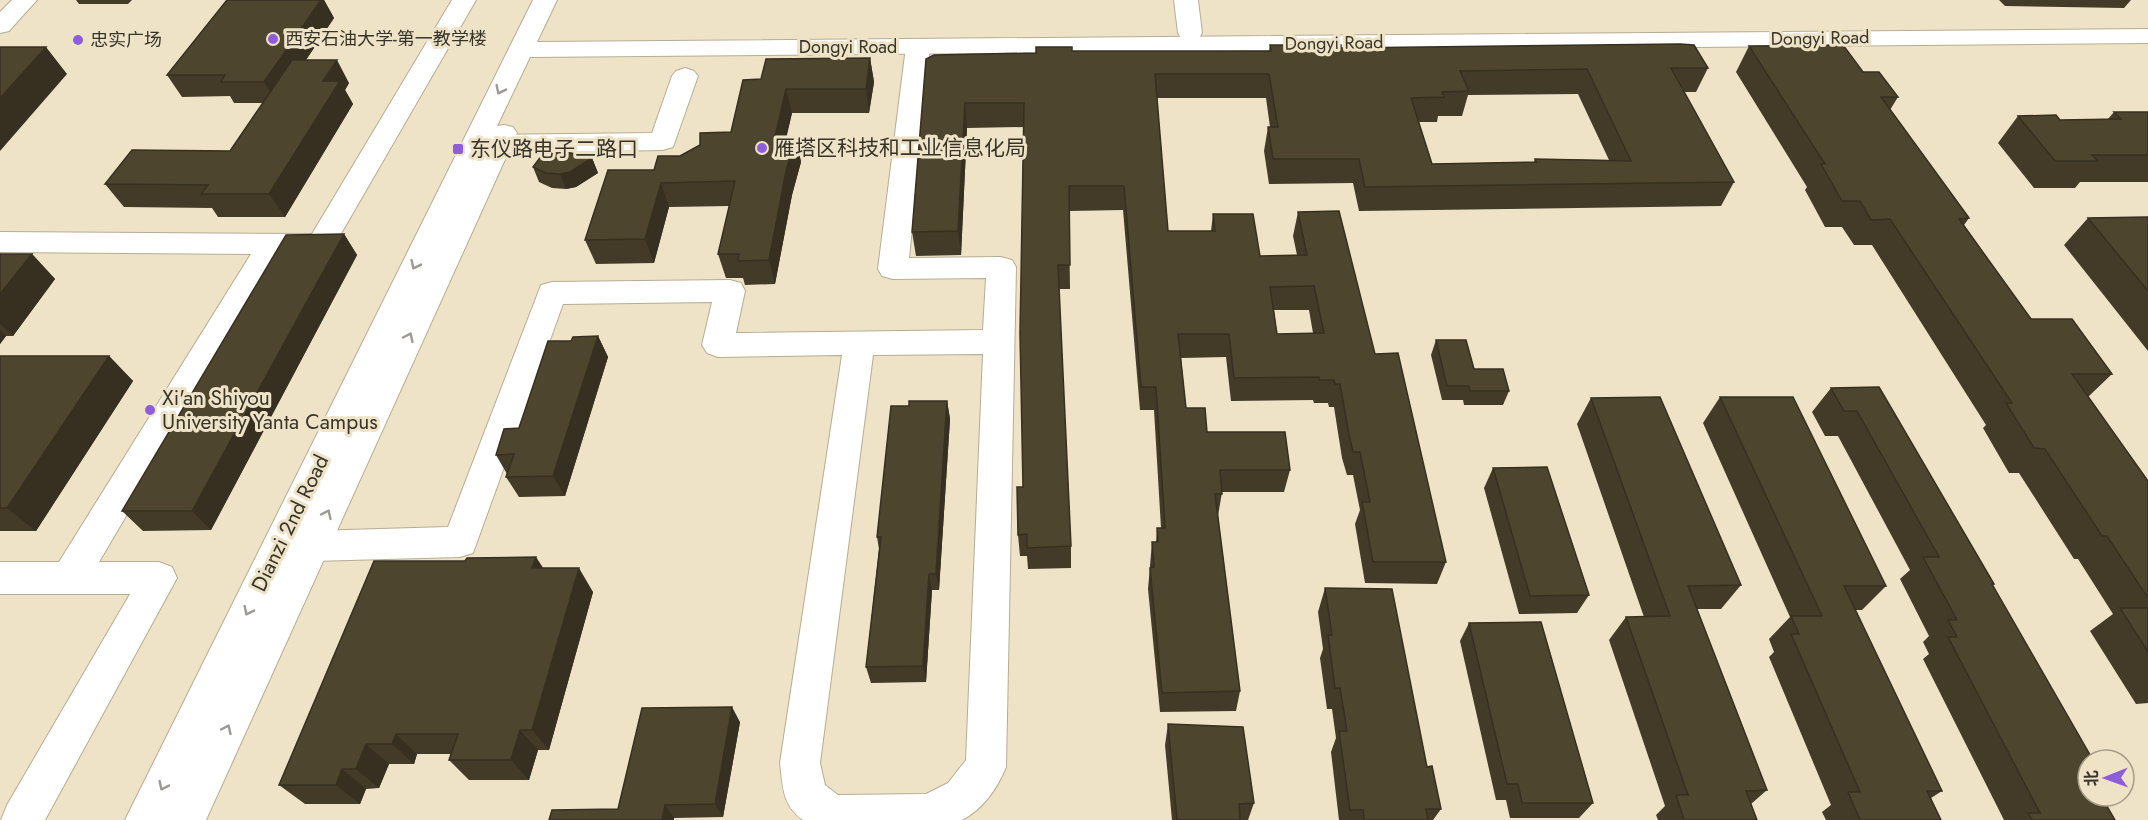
<svg xmlns="http://www.w3.org/2000/svg" width="2148" height="820" font-family="Jost,'Noto Sans SC',sans-serif">
  <style>
    .lines { fill: none; stroke-linecap: round; stroke-linejoin: round }
    .minor-casing { stroke: #b7ad93; stroke-width: 2 }
    .major-casing { stroke: #b7ad93; stroke-width: 2 }
    .minor { fill: #fff; fill-rule: evenodd }
    .major { fill: #fff; fill-rule: evenodd }
    .wall { fill: #433b28; fill-rule: evenodd }
    .shaded-wall { fill: #373020 }
    .building { fill: #4e452e; stroke: #373020; stroke-width: 1.5; fill-rule: evenodd }
    .oneway { stroke: #9c9a94 }
    .poi-dot { fill: #8d5ed7; stroke: #eee3c7; stroke-width: 2 }
    .labels { text-anchor: middle; dominant-baseline: central; stroke-width: 6; stroke-linejoin: round; paint-order: stroke }
    .far-street-label { font-size: 18px; fill: #38342a; stroke: #eee3c7 }
    .far-poi-label { font-size: 18px; fill: #38342a; stroke: #eee3c7; text-anchor: start }
    .poi-label { font-size: 21px; fill: #38342a; stroke: #eee3c7; text-anchor: start }
    .street-label { font-size: 21px; fill: #38342a; stroke: #eee3c7 }
  </style>
  <rect width="100%" height="100%" fill="#eee3c7"/>
  <g class="lines">
    <defs>
      <g id="minor">
        <polygon points="12,0 37,0 9,31 0,33 0,12"/>
        <polygon points="452,0 476,0 331,251 321,254 280,254 99,562 159,562 172,567 177,578 45,820 1,820 7,805 130,594 0,594 0,562 59,562 251,254 0,252 0,232 312,234"/>
        <polygon points="1174,0 1198,0 1202,33 1199,38 1190,40 1181,38 1178,33"/>
        <path d="M918,40L927,42L930,47L909,258L1001,257L1012,260L1016,267L1006,767C997,789 983,809 962,820H803C782,805 783,787 780,763L842,355L718,357L707,353L702,345L712,302L563,304L473,553L460,557L312,561L299,557L294,546L299,535L312,531L448,527L541,285L552,282L730,280L741,283L745,291L736,333L983,330L986,278L893,279L882,276L878,269L906,47L909,42ZM983,354L966,760L948,783L926,794L838,795L825,785L820,763L873,355Z"/>
        <polygon points="685,68 694,71 698,76 673,147 663,150 498,153 488,150 484,144 488,138 498,135 652,133 672,76 676,71"/>
      </g>
      <polygon id="major" points="533,0 557,0 537,42 2148,29 2148,43 530,57 497,126 504,125 513,127 517,133 206,820 125,820"/>
    </defs>
    <use href="#minor" class="minor-casing"/>
    <use href="#major" class="major-casing"/>
    <use href="#minor" class="minor"/>
    <use href="#major" class="major"/>
  </g>
  <g class="wall">
    <polygon points="76,0 132,0 128,4 79,4"/>
    <polygon points="227,0 324,0 334,18 306,60 349,83 345,90 353,104 285,217 218,217 212,208 124,207 105,184 230,151 263,103 234,103 230,96 182,97 167,75"/>
    <polygon points="1999,0 2131,0 2124,8 2005,6"/>
    <path d="M1270,45L1708,68L1696,92H1684L1734,182L1721,206L1359,211L1353,183L1269,184L1264,151L1268,127H1270L1266,98H1157L1168,231H1211L1213,214L1260,256L1297,255L1293,236L1298,212L1375,354L1446,562L1437,584L1365,583L1355,524L1360,510L1353,475H1347L1342,458L1334,407H1329L1328,403H1314L1313,400L1231,401L1226,357L1181,358L1186,408L1207,432L1290,470L1284,492H1222L1218,516L1240,691L1236,711L1160,712L1148,589L1152,542H1156L1157,528H1161L1154,410H1140L1123,210L1069,211L1070,289H1059L1071,546V568L1028,569L1027,556H1020L1018,535L1023,487L1024,127L967,128L961,255L916,256L912,232L926,59L1072,51H1269ZM1578,94L1609,160L1535,159L1534,162L1432,164L1418,122H1437L1438,116H1462L1468,95ZM1274,310H1309L1313,333L1277,334Z"/>
    <polygon points="1749,46 1863,72 1898,97 1890,110 1969,218 1964,225 2031,319 2112,374 2088,397 2148,481 2148,703 2136,704 2090,631 2113,614 2078,559 2074,559 2019,473 2009,473 1983,428 1986,425 1872,245 1854,245 1842,227 1825,227 1805,190 1807,187 1736,72"/>
    <polygon points="870,58 874,82 869,113 792,113 786,137 796,137 801,162 792,195 775,284 745,285 743,278 726,278 718,254 730,206 669,207 654,263 596,264 585,240 654,170 680,156 731,132 761,79"/>
    <polygon points="2114,112 2148,112 2148,182 2080,182 2075,188 2034,188 1998,143 2018,116 2060,120 2108,119"/>
    <polygon points="592,158 598,173 576,187 566,189 552,188 539,182 533,167"/>
    <polygon points="2148,217 2148,351 2064,245 2088,218"/>
    <polygon points="344,234 357,255 211,530 143,531 122,511"/>
    <polygon points="0,254 32,254 55,279 13,336 6,336 0,344"/>
    <polygon points="598,336 608,357 565,496 519,497 506,477 507,474 496,455 519,428 571,341"/>
    <polygon points="1436,340 1474,369 1509,391 1503,405 1464,405 1463,400 1442,400 1431,355"/>
    <polygon points="0,356 109,356 133,381 36,531 0,531"/>
    <polygon points="1879,387 1994,584 1993,585 2088,796 2107,796 2103,798 2115,820 2004,820 1923,659 1929,654 1923,642 1929,636 1900,579 1910,570 1838,436 1825,436 1812,412 1831,388"/>
    <polygon points="1720,397 1886,586 1862,610 1855,610 1942,791 1931,798 1941,820 1826,820 1822,812 1831,805 1769,657 1774,652 1769,639 1790,617 1703,423"/>
    <polygon points="1591,398 1741,585 1721,609 1697,609 1767,790 1751,804 1757,820 1658,820 1656,815 1665,806 1609,640 1626,617 1644,617 1577,424"/>
    <polygon points="947,401 950,419 939,590 932,590 926,682 871,683 866,667 879,549 877,537 909,406"/>
    <polygon points="1493,468 1589,595 1577,613 1519,614 1484,488"/>
    <polygon points="543,568 593,592 549,750 538,750 529,780 469,780 449,760 451,754 417,754 414,764 389,764 379,788 366,789 360,804 305,804 279,785"/>
    <polygon points="1325,588 1427,767 1441,809 1433,820 1339,820 1331,752 1336,738 1332,709 1327,709 1320,658 1323,649 1318,612"/>
    <polygon points="1469,623 1593,803 1579,818 1510,818 1506,800 1496,800 1460,641"/>
    <polygon points="740,722 723,817 674,818 674,820 549,820 618,809"/>
    <polygon points="1168,724 1254,803 1248,820 1172,820 1165,745"/>
  </g>
  <g class="shaded-wall">
    <polygon points="321,0 324,0 334,18 277,103 264,82"/>
    <polygon points="46,47 67,74 0,151 0,98"/>
    <polygon points="870,58 874,82 869,113 866,89"/>
    <polygon points="337,60 349,83 345,90 353,104 285,217 269,194 323,81"/>
    <polygon points="786,89 792,113 781,161 775,137"/>
    <polygon points="965,103 967,128 961,255 958,231"/>
    <polygon points="796,137 801,162 792,195 775,284 769,260 786,171"/>
    <polygon points="592,158 598,173 576,187 566,189 560,174"/>
    <polygon points="661,183 669,207 654,263 645,239"/>
    <polygon points="344,234 357,255 211,530 192,511"/>
    <polygon points="32,254 55,279 13,336 0,324 0,294"/>
    <polygon points="0,330 6,336 0,344"/>
    <polygon points="598,336 608,357 565,496 553,476"/>
    <polygon points="109,356 133,381 36,531 7,508"/>
    <polygon points="947,401 950,419 939,590 936,574"/>
    <polygon points="536,557 551,580 532,568"/>
    <polygon points="579,568 593,592 549,750 532,730"/>
    <polygon points="929,574 932,590 926,682 923,666"/>
    <polygon points="732,707 740,722 723,817 715,804"/>
    <polygon points="520,730 538,750 529,780 511,760"/>
    <polygon points="396,734 417,754 414,764 392,744"/>
    <polygon points="366,744 389,764 379,788 356,769"/>
    <polygon points="342,769 366,789 360,804 336,785"/>
    <polygon points="665,805 674,818 674,820 662,820"/>
  </g>
  <g class="building">
    <polygon points="227,0 321,0 264,82 221,82 225,75 167,75"/>
    <path d="M1680,44L1694,45L1708,68H1671L1734,182L1365,187L1359,159H1273L1268,127H1278L1269,74H1155L1168,231H1215L1213,214H1253L1260,256L1307,255L1298,212L1339,211L1375,354L1398,353L1446,562H1373L1362,502H1370L1360,452H1353L1349,435L1340,384H1335L1334,380H1319V377L1234,378L1229,334H1178L1186,408H1205L1207,432H1285L1290,470H1220L1222,494H1215L1240,691L1162,693L1150,568L1154,567L1152,542H1158L1157,528H1165L1156,387H1141L1124,186H1069L1070,265H1058L1071,546L1027,548V534L1018,535L1017,487H1023L1020,333L1024,103H965L958,231L912,232L926,59L934,55L1036,53V47H1072V51H1271L1270,45H1341V48ZM1587,69L1631,161L1535,159L1536,162L1432,164L1411,98L1444,97L1442,92L1469,91L1460,71ZM1314,286L1324,333L1277,334L1270,287Z"/>
    <polygon points="1843,45 1863,72 1879,72 1898,97 1881,97 1969,218 1959,219 2031,319 2072,319 2112,374 2072,374 2148,481 2148,598 2107,536 2102,536 2045,449 2034,448 2006,403 2012,403 1890,219 1871,220 1860,201 1842,201 1821,164 1825,164 1749,46"/>
    <polygon points="0,47 46,47 0,98"/>
    <polygon points="870,58 866,89 786,89 775,137 796,137 786,171 769,260 738,261 739,254 718,254 735,181 661,183 645,239 585,240 608,170 654,170 658,156 680,156 700,145 700,133 731,132 743,80 761,79 766,59"/>
    <polygon points="292,60 337,60 323,81 340,81 269,194 201,194 208,185 105,184 132,150 230,151"/>
    <polygon points="2114,112 2148,112 2148,155 2092,155 2098,161 2055,161 2018,116 2056,115 2060,120 2121,119"/>
    <polygon points="545,151 562,151 592,158 570,172 560,174 546,173 533,167"/>
    <polygon points="2148,217 2148,291 2088,218"/>
    <polygon points="344,234 192,511 122,511 286,235"/>
    <polygon points="0,254 32,254 0,294"/>
    <polygon points="598,336 553,476 506,477 514,454 496,455 504,429 519,428 548,341 571,341 573,337"/>
    <polygon points="1436,340 1466,340 1474,369 1503,369 1509,391 1470,391 1469,386 1447,386"/>
    <polygon points="0,356 109,356 7,508 0,508"/>
    <polygon points="1879,387 1994,584 1992,584 2093,760 2088,760 2088,796 2101,796 2115,820 2032,820 2028,813 2040,813 1948,637 1957,637 1948,620 1957,620 1923,557 1939,557 1857,411 1844,411 1831,388"/>
    <polygon points="1660,397 1741,585 1688,586 1767,790 1746,791 1757,820 1684,820 1676,795 1688,795 1626,617 1670,616 1591,398"/>
    <polygon points="1720,397 1793,397 1886,586 1844,586 1942,791 1927,791 1941,820 1860,820 1848,792 1860,792 1791,634 1799,634 1791,616 1822,616"/>
    <polygon points="909,401 947,401 936,574 929,574 923,666 866,667 881,537 877,537 891,406 909,406"/>
    <polygon points="1547,467 1589,595 1530,596 1493,468"/>
    <polygon points="536,557 532,568 579,568 532,730 520,730 511,760 449,760 458,734 396,734 392,744 366,744 356,769 342,769 336,785 279,785 374,561 465,561 467,558"/>
    <polygon points="1325,588 1392,589 1427,767 1432,766 1441,809 1426,809 1428,820 1364,820 1363,810 1350,810 1339,731 1347,731 1340,688 1335,688 1328,635 1332,635"/>
    <polygon points="2120,608 2148,608 2148,652"/>
    <polygon points="1541,622 1593,803 1522,803 1518,784 1507,784 1469,623"/>
    <polygon points="732,707 715,804 665,805 662,820 549,820 552,810 618,809 642,708"/>
    <polygon points="1168,724 1243,727 1254,803 1239,804 1240,820 1177,820"/>
  </g>
  <defs><path id="oneway-chevron" d="M-2-3.5L2.5 0L-2 3.5" fill="none" stroke-width="1.6" stroke-linecap="round" stroke-linejoin="round" transform="scale(1.5)"/></defs>
  <g class="oneway">
    <use href="#oneway-chevron" transform="translate(500 90) rotate(116)"/>
    <use href="#oneway-chevron" transform="translate(415 265) rotate(116)"/>
    <use href="#oneway-chevron" transform="translate(409 337) rotate(-65)"/>
    <use href="#oneway-chevron" transform="translate(327 514) rotate(-65)"/>
    <use href="#oneway-chevron" transform="translate(248 611) rotate(116)"/>
    <use href="#oneway-chevron" transform="translate(227 729) rotate(-65)"/>
    <use href="#oneway-chevron" transform="translate(163 786) rotate(116)"/>
  </g>
  <g class="poi-dot">
    <circle cx="273" cy="39" r="6"/>
    <circle cx="78" cy="40" r="6"/>
    <circle cx="762" cy="148" r="6"/>
    <rect x="452" y="143" width="12" height="12" rx="3"/>
    <circle cx="150" cy="410" r="6"/>
  </g>
  <g class="labels">
    <g class="far-street-label">
      <text transform="translate(1820 38) rotate(-1)">Dongyi Road</text>
      <text transform="translate(1334 43) rotate(-1)">Dongyi Road</text>
      <text x="848" y="47">Dongyi Road</text>
    </g>
    <g class="far-poi-label">
      <text x="285" y="39">西安石油大学-第一教学楼</text>
      <text x="90" y="40">忠实广场</text>
    </g>
    <g class="poi-label">
      <text x="774" y="148">雁塔区科技和工业信息化局</text>
      <text x="470" y="149">东仪路电子二路口</text>
      <text x="162" y="398">Xi'an Shiyou<tspan x="162" dy="24">University Yanta Campus</tspan></text>
    </g>
    <g class="street-label">
      <text transform="translate(290 523) rotate(-64)">Dianzi 2nd Road</text>
    </g>
  </g>
  <g transform="translate(2106 778) rotate(269)"><circle r="28" fill="#eee3c7" stroke="#a59d88" stroke-width="1.5"/>
  <path d="M0-4.5L10 22L0 15L-10 22Z" fill="#8d5ed7"/>
  <text y="-9" font-size="16" font-weight="bold" text-anchor="middle" fill="#38342a">北</text>
  </g>
</svg>
